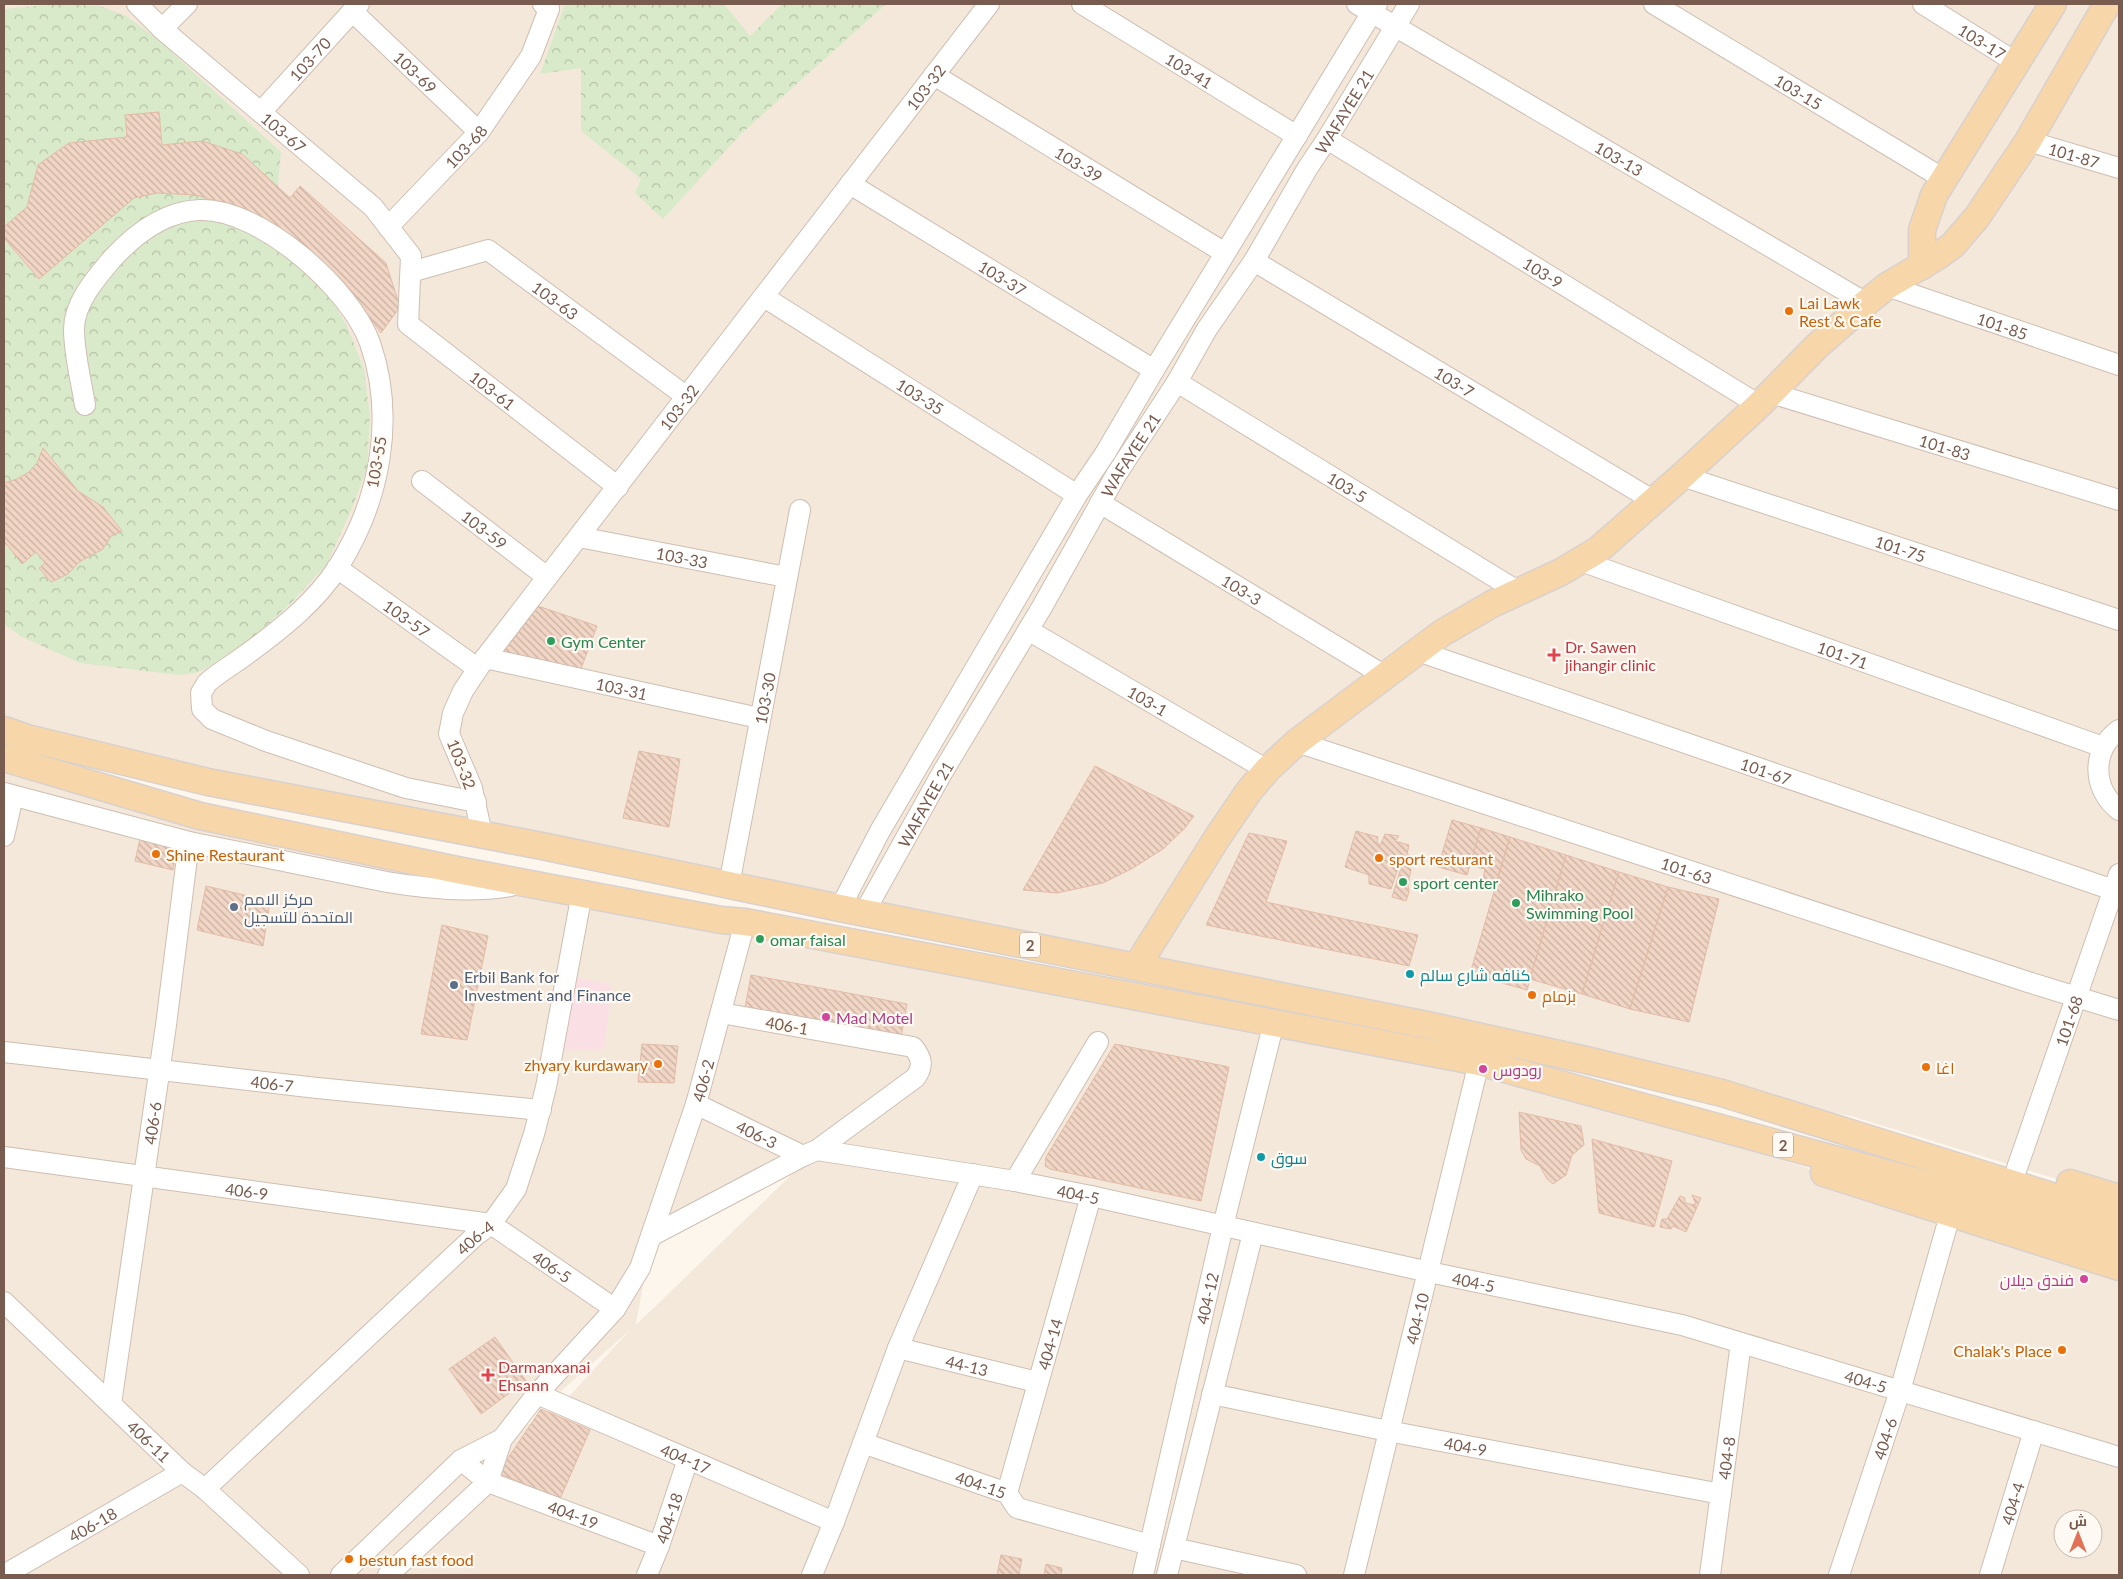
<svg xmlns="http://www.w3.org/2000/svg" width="2123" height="1579" font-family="Lato,Cairo,sans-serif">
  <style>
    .residential { fill: #f4e8db; fill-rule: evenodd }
    .medical { fill: #fae0e4 }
    .forest { fill: url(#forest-crowns) }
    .building { fill: url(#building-back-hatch); stroke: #e3bba6 }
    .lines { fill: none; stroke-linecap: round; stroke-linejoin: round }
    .minor-casing { stroke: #cfbeb1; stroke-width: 22 }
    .major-casing { stroke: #d9d1ce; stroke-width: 29 }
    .minor { stroke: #fff; stroke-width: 20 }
    .major { stroke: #f7d7a9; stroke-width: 26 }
    .food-dot { fill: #e8710a; stroke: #fefaf3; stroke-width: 2 }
    .leisure-dot { fill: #2e9e5b; stroke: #fefaf3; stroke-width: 2 }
    .health-dot { fill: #e0444e; stroke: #fefaf3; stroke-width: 2 }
    .service-dot { fill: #5c6f8a; stroke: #fefaf3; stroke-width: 2 }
    .culture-dot { fill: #0f9aa8; stroke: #fefaf3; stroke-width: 2 }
    .hotel-dot { fill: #d1479c; stroke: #fefaf3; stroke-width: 2 }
    .labels { text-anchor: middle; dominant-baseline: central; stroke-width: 4.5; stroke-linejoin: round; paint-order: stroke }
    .shield { fill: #fefaf3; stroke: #a08b80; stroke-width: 1 }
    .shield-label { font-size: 15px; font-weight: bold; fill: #785c4f }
    .street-label { font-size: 16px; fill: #785c4f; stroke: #fefaf3 }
    .food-label { font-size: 16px; fill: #c56008; stroke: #fefaf3; text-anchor: start }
    .leisure-label { font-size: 16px; fill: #27864d; stroke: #fefaf3; text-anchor: start }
    .health-label { font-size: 16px; fill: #be3a42; stroke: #fefaf3; text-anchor: start }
    .service-label { font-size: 16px; fill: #4e5e75; stroke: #fefaf3; text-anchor: start }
    .culture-label { font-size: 16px; fill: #0d838f; stroke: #fefaf3; text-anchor: start }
    .hotel-label { font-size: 16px; fill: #b23c85; stroke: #fefaf3; text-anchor: start }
  </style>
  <defs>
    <pattern id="forest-crowns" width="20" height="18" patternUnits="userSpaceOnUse" patternTransform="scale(1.25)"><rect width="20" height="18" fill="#d9eaca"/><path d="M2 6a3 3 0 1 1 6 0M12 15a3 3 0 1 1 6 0" fill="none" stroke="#b5c1a6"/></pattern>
    <pattern id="building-back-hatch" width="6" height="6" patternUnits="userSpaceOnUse" patternTransform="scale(1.25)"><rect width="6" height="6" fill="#f1d5c5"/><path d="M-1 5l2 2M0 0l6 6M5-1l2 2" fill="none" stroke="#c8b0a2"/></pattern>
  </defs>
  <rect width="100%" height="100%" fill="#fcf6ed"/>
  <g class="residential">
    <polygon points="4,4 2119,4 2119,1198 1851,1116 1722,1093 4,730"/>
    <path d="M4,758L200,816L1479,1062L1866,1187L2119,1266V1575H4ZM813,1154L637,1324H636L652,1236ZM630,1330L563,1403L517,1431V1430ZM2063,1519H2093V1549H2063Z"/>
  </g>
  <polygon class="medical" points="570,976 612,985 604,1049 556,1049"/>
  <g class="forest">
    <polygon points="55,4 100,6 126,16 155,37 281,152 276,207 347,326 364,369 370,417 367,468 351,511 326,565 292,602 255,636 205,669 195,673 178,675 80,663 20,636 4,624 4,9"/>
    <polygon points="565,4 724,4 750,36 782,4 886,4 742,133 663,219 635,193 641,179 581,131 581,68 540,74"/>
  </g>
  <g class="building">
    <polygon points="159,112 162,145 202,141 242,154 290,198 300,186 386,263 400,307 381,333 344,282 296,241 248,211 196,195 157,193 134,198 39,279 4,238 4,227 27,207 38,165 69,143 127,137 125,115"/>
    <polygon points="43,448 78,491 103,507 122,531 111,536 103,549 79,562 68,574 51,582 39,568 45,563 36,552 22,564 4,541 4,483 17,479 29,472 37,463"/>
    <polygon points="538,606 597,626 579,674 500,657"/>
    <polygon points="639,751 680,759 669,827 623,818"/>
    <polygon points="1095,766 1194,816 1185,828 1163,849 1133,868 1103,883 1057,893 1023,890"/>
    <polygon points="1452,820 1481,828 1467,875 1438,867"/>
    <polygon points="1481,828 1510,837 1496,883 1483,879 1485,869 1470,865"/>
    <polygon points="1356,831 1378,837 1377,841 1380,846 1385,834 1399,836 1395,841 1409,845 1407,854 1411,856 1409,862 1401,860 1391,889 1369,884 1369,875 1345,867"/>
    <polygon points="1249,833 1287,841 1266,902 1418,935 1409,966 1206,925"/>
    <polygon points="1510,837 1566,855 1527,990 1470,974"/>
    <polygon points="140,839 177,847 173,870 135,861"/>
    <polygon points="1566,855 1619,872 1582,994 1530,979"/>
    <polygon points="1402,865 1411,869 1408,885 1409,892 1406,901 1392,897"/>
    <polygon points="1619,872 1668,887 1630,1009 1582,994"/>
    <polygon points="206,886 270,901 263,946 197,930"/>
    <polygon points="1668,887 1719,899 1689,1022 1630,1009"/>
    <polygon points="442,925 488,936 467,1040 421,1034"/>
    <polygon points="751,975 907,1004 901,1037 745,1008"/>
    <polygon points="642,1044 678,1046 674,1083 638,1082"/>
    <polygon points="1115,1044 1229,1067 1201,1201 1050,1169 1045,1166 1046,1157"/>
    <polygon points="1519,1112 1581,1126 1584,1145 1572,1155 1566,1175 1553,1184 1547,1179 1540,1166 1526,1159 1521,1150"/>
    <polygon points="1592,1139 1672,1161 1654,1227 1599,1213"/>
    <polygon points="1692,1195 1701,1198 1686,1232 1673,1226 1671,1229 1660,1227 1662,1219 1667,1219 1680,1196 1685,1198 1685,1203 1696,1205"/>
    <polygon points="495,1337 526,1381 481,1414 449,1369"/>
    <polygon points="541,1409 590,1430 560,1499 498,1473"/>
    <polygon points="1001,1555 1022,1559 1019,1574 1027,1575 997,1575"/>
    <polygon points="1046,1564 1062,1568 1061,1575 1044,1575"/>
  </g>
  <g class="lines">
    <defs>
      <g id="minor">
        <path id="s1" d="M137,4L162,29L373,207L411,256L408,324L618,487"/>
        <path id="s2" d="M1082,4L1297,136"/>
        <path id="s3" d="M1357,4L1866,303"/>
        <path id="s4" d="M1654,4L1944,179"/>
        <path id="s5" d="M1923,4L2017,63"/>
        <path id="s6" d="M352,11L479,132"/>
        <polyline points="162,29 187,4"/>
        <path id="s7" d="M934,75L1225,253"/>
        <path id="s8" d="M261,112L359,4"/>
        <path id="s9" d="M1327,139L1759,405"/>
        <path id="s10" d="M2028,141L2119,168"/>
        <path id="s11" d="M850,184L1154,370"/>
        <path id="s12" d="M388,227L479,132L531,56L549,9L543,4"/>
        <path id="s13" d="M1254,261L1654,501"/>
        <path id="s14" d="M411,272L488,250L687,397"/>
        <path id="s15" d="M1887,286L2119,365"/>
        <path id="s16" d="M764,297L1077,495"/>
        <path id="s17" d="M1177,382L1519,592"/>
        <path id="s18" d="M1771,393L2119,500"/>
        <path d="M85,405C81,380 74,354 74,329C74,303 96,278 112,259C134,235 165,211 200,210C260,208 351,289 370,343C396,418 380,501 338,567C316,602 280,630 247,654C234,664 219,672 207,683L201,693L202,709L212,719L266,741L406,788L476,802"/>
        <path id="s19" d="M1682,476L2119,620"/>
        <path id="s20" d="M422,481L547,577"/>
        <path id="s21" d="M1100,503L1385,676"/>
        <path id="s22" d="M579,537L786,577"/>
        <path id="s23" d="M1581,561L2103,747"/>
        <path id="s24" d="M337,568L477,668"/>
        <path id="s25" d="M1028,630L1267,770"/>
        <path id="s26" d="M1418,651L2119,892"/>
        <path id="s27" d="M485,658L759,718"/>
        <path d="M2119,730C2091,750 2092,789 2119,810"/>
        <path id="s28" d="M1297,742L2028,982L2119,1010"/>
        <path d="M4,793L189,842L387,882C428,889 470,893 511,886"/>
        <path id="s29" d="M482,834L472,788L449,734L453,713L463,691L485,658L989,4"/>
        <polyline points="4,836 13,796"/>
        <path id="s30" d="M729,885L800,510"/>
        <polyline points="840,908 880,831 1077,495 1106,452 1154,370 1377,4"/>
        <path id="s31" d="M864,913L942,773L1042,607L1116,475L1177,382L1207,329L1254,261L1307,169L1327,139L1409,4"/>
        <path id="s32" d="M4,1052L317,1088L541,1110"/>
        <path id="s33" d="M696,1104L803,1156L817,1150L915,1078C924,1066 922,1058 913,1047L721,1013"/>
        <path id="s34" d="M817,1150L1015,1181L1091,1196L1429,1272L1682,1325L2119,1457"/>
        <path id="s35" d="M4,1157L491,1224L615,1309"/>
        <path id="s36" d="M2017,1168L2119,874"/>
        <polyline points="1015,1181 1098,1042"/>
        <polyline points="651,1236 803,1156"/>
        <path id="s37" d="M4,1302L182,1472L205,1489L299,1575"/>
        <path id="s38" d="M898,1348L1037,1382"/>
        <path id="s39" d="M537,1394L834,1522"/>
        <path id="s40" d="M1212,1394L1388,1431L1721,1494"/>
        <path id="s41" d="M111,1404L166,1025L189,842"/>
        <path id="s42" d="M863,1443L1007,1493L1017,1508L1150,1545"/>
        <path id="s43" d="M461,1460L488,1482L659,1546"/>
        <path id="s44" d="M205,1489L475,1236L491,1224L516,1189L534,1134L546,1087L582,893"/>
        <path id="s45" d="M1007,1493L1091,1196"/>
        <polyline points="1174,1548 1296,1575"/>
        <path id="s46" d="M4,1575L182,1472"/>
        <polyline points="341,1575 461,1460 502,1439"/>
        <path id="s47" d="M388,1575L488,1482L502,1439L537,1394L615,1309L640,1268L696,1104L745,922"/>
        <path id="s48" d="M647,1575L659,1546L688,1459"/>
        <polyline points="812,1575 834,1522 898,1348 973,1174"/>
        <path id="s49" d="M1143,1575L1223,1226L1274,1022"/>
        <polyline points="1167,1575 1253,1233"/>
        <path id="s50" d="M1354,1575L1479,1062"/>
        <path id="s51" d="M1710,1575L1741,1343"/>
        <path id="s52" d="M1839,1575L1900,1391L1950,1215"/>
        <path id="s53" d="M1990,1575L2034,1431"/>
      </g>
      <g id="major">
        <polyline points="1922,266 1922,230 1934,195 2053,4"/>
        <polyline points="4,730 27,738 208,782 542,846 840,908 1427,1025 1586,1060 1722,1093 2119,1217"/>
        <polyline points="4,758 200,816 457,870 721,920 745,922 1479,1062 1966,1195 2119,1242"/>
        <polyline points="1137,966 1217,838 1249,791 1267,770 1297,742 1442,633 1492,604 1561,572 1598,550 1682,476 1759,405 1817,346 1866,303 1887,286 1938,256 1953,245 1977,217 2028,141 2107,4"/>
        <polyline points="1824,1173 2119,1267"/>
        <polyline points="2070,1183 2119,1198"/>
      </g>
    </defs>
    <use href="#minor" class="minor-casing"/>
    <use href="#major" class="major-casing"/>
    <use href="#minor" class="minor"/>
    <use href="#major" class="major"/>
  </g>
  <g class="food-dot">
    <circle cx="1789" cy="311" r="5"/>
    <circle cx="156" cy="854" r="5"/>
    <circle cx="1379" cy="858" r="5"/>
    <circle cx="1532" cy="995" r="5"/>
    <circle cx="658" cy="1064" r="5"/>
    <circle cx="1926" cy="1067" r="5"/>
    <circle cx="2062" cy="1350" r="5"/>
    <circle cx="349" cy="1559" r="5"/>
  </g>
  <g class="leisure-dot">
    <circle cx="551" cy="641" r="5"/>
    <circle cx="1403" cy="882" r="5"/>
    <circle cx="1516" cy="903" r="5"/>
    <circle cx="760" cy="939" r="5"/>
  </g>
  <g class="health-dot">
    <path d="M1551.5 647.5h5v5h5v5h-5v5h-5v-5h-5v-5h5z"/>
    <path d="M485.5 1367.5h5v5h5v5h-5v5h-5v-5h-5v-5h5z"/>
  </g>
  <g class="service-dot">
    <circle cx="234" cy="907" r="5"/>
    <circle cx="454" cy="985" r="5"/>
  </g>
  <g class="culture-dot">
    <circle cx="1410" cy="974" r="5"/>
    <circle cx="1261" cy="1157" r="5"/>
  </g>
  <g class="hotel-dot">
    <circle cx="826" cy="1017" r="5"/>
    <circle cx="1483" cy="1069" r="5"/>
    <circle cx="2084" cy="1279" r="5"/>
  </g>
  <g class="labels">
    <g class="shield">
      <rect x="1020" y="932.5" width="20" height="25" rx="4"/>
      <rect x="1773" y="1132.5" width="20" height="25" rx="4"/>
    </g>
    <g class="shield-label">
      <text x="1030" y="945">2</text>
      <text x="1783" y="1145">2</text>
    </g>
    <g class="street-label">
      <text stroke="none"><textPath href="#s5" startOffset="70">103-17</textPath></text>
      <text stroke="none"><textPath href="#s8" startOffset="72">103-70</textPath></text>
      <text stroke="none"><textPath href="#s2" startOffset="126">103-41</textPath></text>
      <text stroke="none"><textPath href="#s6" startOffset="88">103-69</textPath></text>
      <text stroke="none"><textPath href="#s29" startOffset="912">103-32</textPath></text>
      <text stroke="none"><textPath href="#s4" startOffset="169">103-15</textPath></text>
      <text stroke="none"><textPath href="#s31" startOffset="935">WAFAYEE 21</textPath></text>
      <text stroke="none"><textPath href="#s1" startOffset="195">103-67</textPath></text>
      <text stroke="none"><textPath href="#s12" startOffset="112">103-68</textPath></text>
      <text stroke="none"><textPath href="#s10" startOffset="48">101-87</textPath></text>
      <text stroke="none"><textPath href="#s3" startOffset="304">103-13</textPath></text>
      <text stroke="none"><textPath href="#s7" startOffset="170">103-39</textPath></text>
      <text stroke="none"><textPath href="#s9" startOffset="254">103-9</textPath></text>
      <text stroke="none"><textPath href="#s11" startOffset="179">103-37</textPath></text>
      <text stroke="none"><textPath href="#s14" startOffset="164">103-63</textPath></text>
      <text stroke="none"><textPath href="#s15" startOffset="122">101-85</textPath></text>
      <text stroke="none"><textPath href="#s13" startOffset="234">103-7</textPath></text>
      <text stroke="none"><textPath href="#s1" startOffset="549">103-61</textPath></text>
      <text stroke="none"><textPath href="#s16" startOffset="185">103-35</textPath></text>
      <text stroke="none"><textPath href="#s29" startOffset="508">103-32</textPath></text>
      <text stroke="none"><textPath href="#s18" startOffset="182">101-83</textPath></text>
      <text stroke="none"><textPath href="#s31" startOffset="530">WAFAYEE 21</textPath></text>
      <text transform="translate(376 462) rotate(-80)">103-55</text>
      <text stroke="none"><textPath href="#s17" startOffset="200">103-5</textPath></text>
      <text stroke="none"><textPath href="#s20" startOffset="79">103-59</textPath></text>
      <text stroke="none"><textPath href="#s19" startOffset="230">101-75</textPath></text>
      <text stroke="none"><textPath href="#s22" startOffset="105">103-33</textPath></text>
      <text stroke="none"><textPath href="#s21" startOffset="166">103-3</textPath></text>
      <text stroke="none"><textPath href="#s24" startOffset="86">103-57</textPath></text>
      <text stroke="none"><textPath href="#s23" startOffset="278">101-71</textPath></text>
      <text stroke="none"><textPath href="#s27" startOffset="140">103-31</textPath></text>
      <text stroke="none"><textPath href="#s30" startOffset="190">103-30</textPath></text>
      <text stroke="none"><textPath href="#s25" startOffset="139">103-1</textPath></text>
      <text transform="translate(462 764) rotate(69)">103-32</text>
      <text stroke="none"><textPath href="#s26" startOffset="368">101-67</textPath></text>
      <text stroke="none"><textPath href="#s31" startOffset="125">WAFAYEE 21</textPath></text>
      <text stroke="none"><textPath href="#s28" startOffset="410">101-63</textPath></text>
      <text stroke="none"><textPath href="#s36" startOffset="156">101-68</textPath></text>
      <text transform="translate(787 1025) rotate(10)">406-1</text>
      <text stroke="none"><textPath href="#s47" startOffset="600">406-2</textPath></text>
      <text stroke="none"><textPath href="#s32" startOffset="270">406-7</textPath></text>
      <text stroke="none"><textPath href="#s41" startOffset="284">406-6</textPath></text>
      <text stroke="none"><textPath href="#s33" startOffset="68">406-3</textPath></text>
      <text stroke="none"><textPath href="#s35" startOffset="245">406-9</textPath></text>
      <text stroke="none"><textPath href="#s34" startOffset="265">404-5</textPath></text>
      <text stroke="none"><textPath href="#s44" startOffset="369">406-4</textPath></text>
      <text stroke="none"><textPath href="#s35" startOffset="566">406-5</textPath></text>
      <text stroke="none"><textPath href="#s34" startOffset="670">404-5</textPath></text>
      <text stroke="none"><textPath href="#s49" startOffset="284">404-12</textPath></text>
      <text stroke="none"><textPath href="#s50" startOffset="264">404-10</textPath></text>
      <text stroke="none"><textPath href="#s45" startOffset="155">404-14</textPath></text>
      <text stroke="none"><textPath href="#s38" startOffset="71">44-13</textPath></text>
      <text stroke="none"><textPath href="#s34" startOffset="1075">404-5</textPath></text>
      <text stroke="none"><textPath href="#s52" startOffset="144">404-6</textPath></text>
      <text stroke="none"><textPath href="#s37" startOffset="201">406-11</textPath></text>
      <text stroke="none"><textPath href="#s40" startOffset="259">404-9</textPath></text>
      <text stroke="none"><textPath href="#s39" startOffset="162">404-17</textPath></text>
      <text stroke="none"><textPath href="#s51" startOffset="118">404-8</textPath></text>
      <text stroke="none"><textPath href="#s42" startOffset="125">404-15</textPath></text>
      <text stroke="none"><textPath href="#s53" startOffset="75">404-4</textPath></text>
      <text stroke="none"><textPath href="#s43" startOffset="126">404-19</textPath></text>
      <text stroke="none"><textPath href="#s48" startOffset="61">404-18</textPath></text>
      <text stroke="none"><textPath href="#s46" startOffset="102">406-18</textPath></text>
    </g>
    <g class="food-label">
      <text x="1799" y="302">Lai Lawk<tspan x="1799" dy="18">Rest &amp; Cafe</tspan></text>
      <text x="166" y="854">Shine Restaurant</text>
      <text x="1389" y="858">sport resturant</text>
      <text x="1542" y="995">بزمام</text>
      <text x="648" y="1064" text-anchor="end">zhyary kurdawary</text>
      <text x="1936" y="1067">اغا</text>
      <text x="2052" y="1350" text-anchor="end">Chalak's Place</text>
      <text x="359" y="1559">bestun fast food</text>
    </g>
    <g class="leisure-label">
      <text x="561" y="641">Gym Center</text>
      <text x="1413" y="882">sport center</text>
      <text x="1526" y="894">Mihrako<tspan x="1526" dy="18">Swimming Pool</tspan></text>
      <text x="770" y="939">omar faisal</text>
    </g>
    <g class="health-label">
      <text x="1565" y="646">Dr. Sawen<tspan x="1565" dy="18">jihangir clinic</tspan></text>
      <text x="498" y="1366">Darmanxanai<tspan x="498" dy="18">Ehsann</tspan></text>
    </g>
    <g class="service-label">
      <text x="244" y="898">مركز الامم<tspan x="244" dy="18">المتحدة للتسجيل</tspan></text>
      <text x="464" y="976">Erbil Bank for<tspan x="464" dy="18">Investment and Finance</tspan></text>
    </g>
    <g class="culture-label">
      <text x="1420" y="974">كنافه شارع سالم</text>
      <text x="1271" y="1157">سوق</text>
    </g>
    <g class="hotel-label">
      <text x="836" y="1017">Mad Motel</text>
      <text x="1493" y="1069">رودوس</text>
      <text x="2074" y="1279" text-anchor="end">فندق ديلان</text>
    </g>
  </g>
  <rect width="2123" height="1579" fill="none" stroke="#785c4f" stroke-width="10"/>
  <g transform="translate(2078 1534)"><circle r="24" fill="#fefaf3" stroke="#c8bbb1"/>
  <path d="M0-4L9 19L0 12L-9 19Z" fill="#e17157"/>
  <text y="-8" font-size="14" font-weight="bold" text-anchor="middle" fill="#785c4f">ش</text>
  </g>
</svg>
